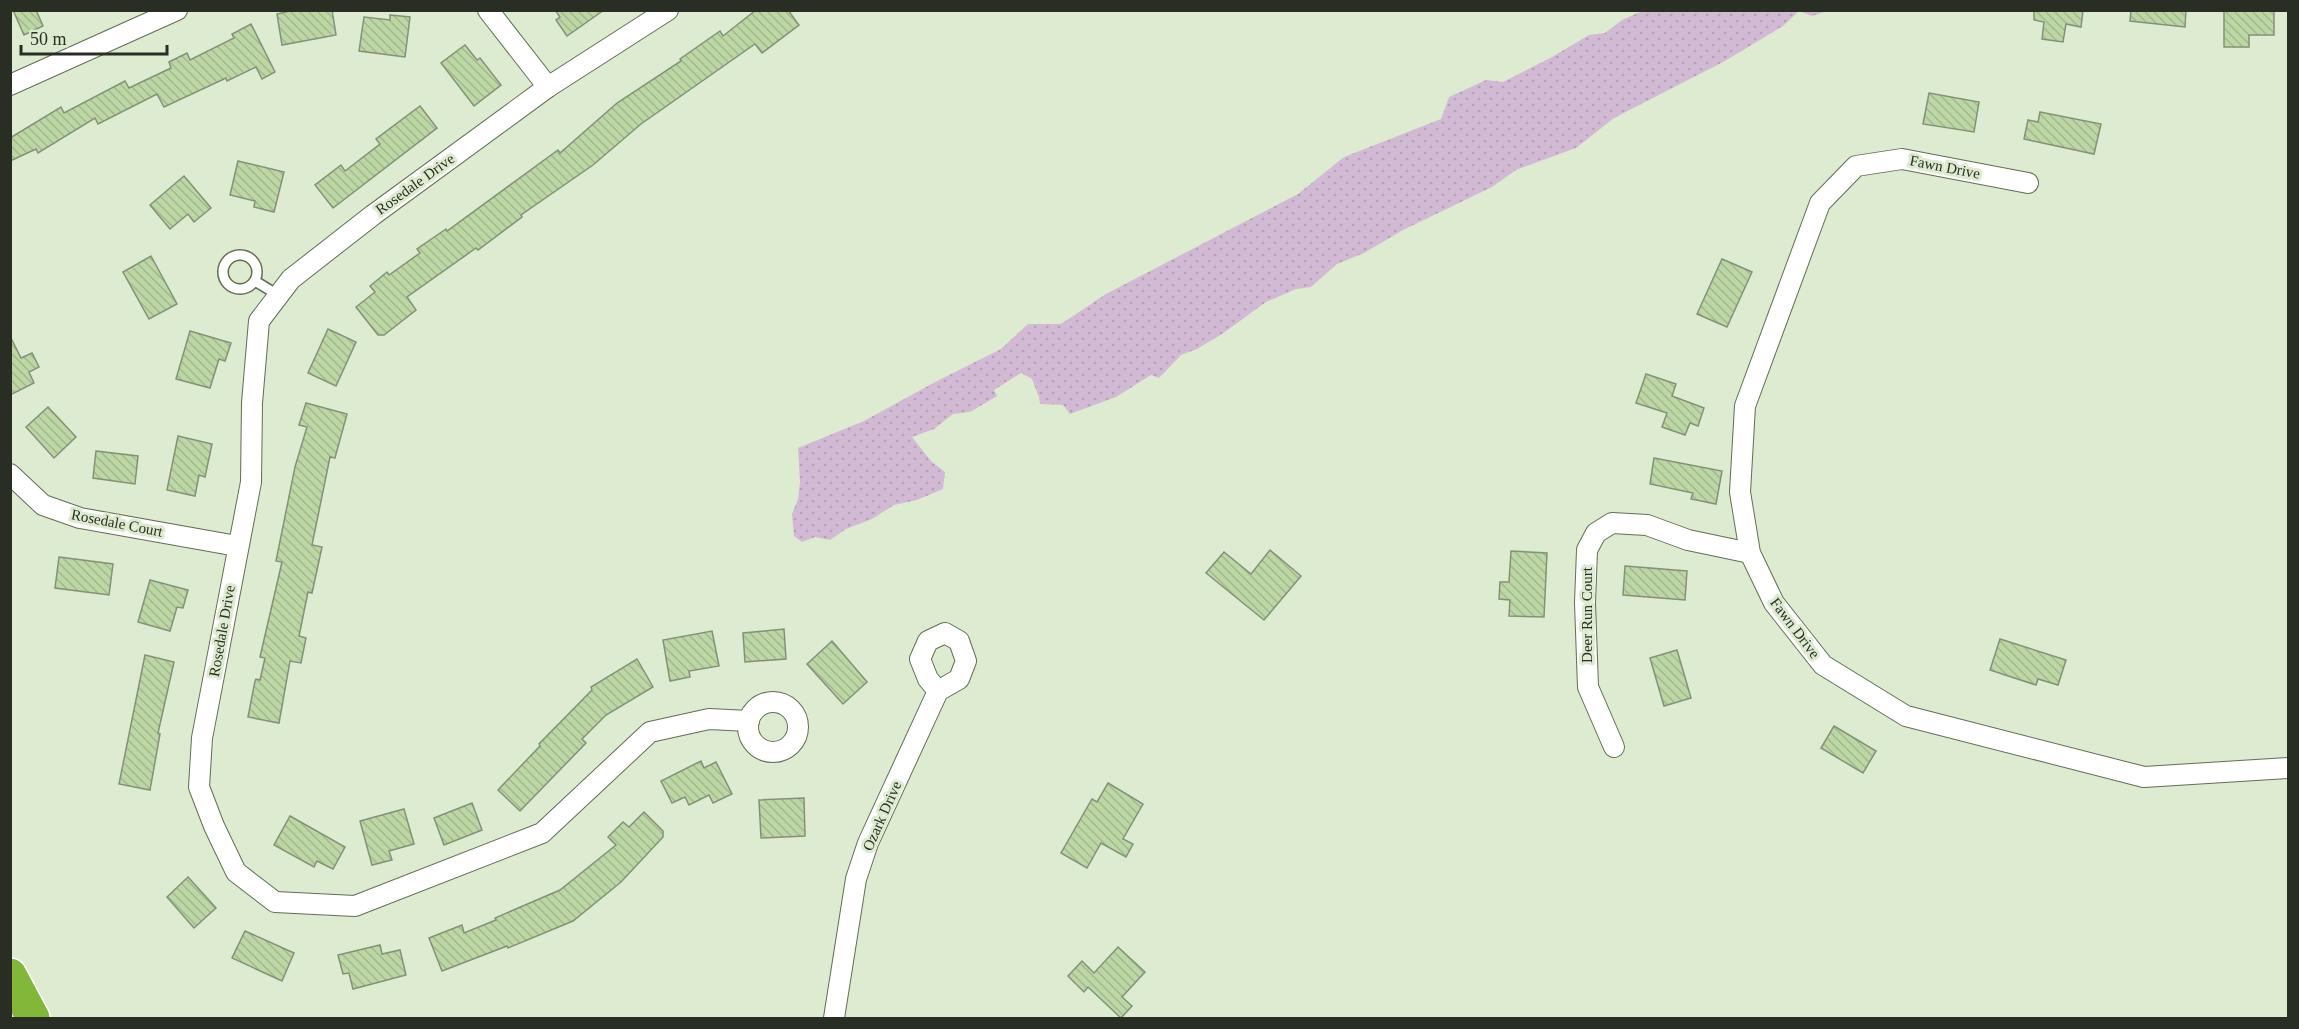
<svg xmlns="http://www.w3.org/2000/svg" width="2299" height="1029" font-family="'Times New Roman',serif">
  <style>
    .grass { fill: url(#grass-dots) }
    .building { fill: url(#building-back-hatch); stroke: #849178; stroke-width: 1.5 }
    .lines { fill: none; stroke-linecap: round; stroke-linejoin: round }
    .service-casing { stroke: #626e56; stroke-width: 12 }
    .minor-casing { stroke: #626e56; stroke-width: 22 }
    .motorway-casing { stroke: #fff; stroke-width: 36 }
    .service { stroke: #fff; stroke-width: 9 }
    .minor { stroke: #fff; stroke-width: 20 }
    .motorway { stroke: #82b739; stroke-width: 33 }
    .labels { text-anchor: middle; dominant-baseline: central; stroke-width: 6; stroke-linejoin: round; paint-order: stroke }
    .street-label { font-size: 15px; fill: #292e24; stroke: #ddebd0 }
  </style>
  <defs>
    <pattern id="grass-dots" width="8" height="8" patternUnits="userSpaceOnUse" patternTransform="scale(1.5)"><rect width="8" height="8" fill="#d3bad4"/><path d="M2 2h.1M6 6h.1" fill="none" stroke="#b5a0b6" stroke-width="1.8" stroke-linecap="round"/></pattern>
    <pattern id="building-back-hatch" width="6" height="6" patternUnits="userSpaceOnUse" patternTransform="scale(1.5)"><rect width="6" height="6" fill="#bdd7a4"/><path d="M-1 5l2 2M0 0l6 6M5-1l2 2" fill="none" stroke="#a2b98d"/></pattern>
  </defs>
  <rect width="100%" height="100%" fill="#ddebd0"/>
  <polygon class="grass" points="1642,11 1827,11 1812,16 1799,11 1783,26 1725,61 1614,118 1576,148 1516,170 1492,187 1403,230 1364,253 1337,264 1311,287 1296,289 1266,302 1222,334 1197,349 1181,355 1159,378 1151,375 1116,397 1070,414 1063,405 1040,404 1039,397 1032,379 1021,373 994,390 997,396 970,412 953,414 934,429 912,437 931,461 945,472 943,489 917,500 894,505 872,519 846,529 830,540 815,537 802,542 794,536 792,514 798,499 800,482 798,448 864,421 939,380 1001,349 1028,324 1061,324 1106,294 1298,194 1344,157 1441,119 1449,97 1486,80 1503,82 1552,57 1589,35 1605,33 1622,20"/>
  <g class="building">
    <polygon points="13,10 36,10 43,26 24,35"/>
    <polygon points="294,10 332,10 336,35 282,45 277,14"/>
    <polygon points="555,10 604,10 567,36 556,20 560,17"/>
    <polygon points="756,10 788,10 799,25 762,53 755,44 641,124 593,165 521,215 522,217 478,250 476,248 407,297 416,310 384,335 378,335 356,307 375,292 370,286 387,272 389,275 420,253 417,249 446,229 447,231 558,150 560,153 617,103 681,61 680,59 720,31 723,36"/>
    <polygon points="2034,10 2083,10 2081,27 2066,24 2063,42 2042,39 2044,22 2034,20"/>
    <polygon points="2131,10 2186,10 2185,27 2130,21"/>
    <polygon points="2224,10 2274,10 2274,35 2249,35 2249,47 2224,47"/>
    <polygon points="390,15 410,17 405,57 359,51 364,17 390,20"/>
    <polygon points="251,24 275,72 262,79 256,67 227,81 226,78 164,107 157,94 98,124 95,118 38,153 36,149 10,161 10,138 61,107 64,113 125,81 129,88 171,68 169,62 187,53 190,60 234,38 232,34"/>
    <polygon points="465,45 477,60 480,58 501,85 474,106 441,63"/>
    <polygon points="1929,93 1979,102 1974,132 1923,124"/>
    <polygon points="420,106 437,128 333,208 315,185 341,165 345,171 380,144 376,139"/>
    <polygon points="2040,112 2101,124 2094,154 2024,139 2028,120 2038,122"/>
    <polygon points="238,161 284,172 274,212 254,207 255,201 230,195"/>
    <polygon points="184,176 211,208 194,222 188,214 170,229 150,205"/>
    <polygon points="151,256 177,304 149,319 123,272"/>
    <polygon points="1722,259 1752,272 1727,327 1697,314"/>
    <polygon points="328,329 356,342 336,386 308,373"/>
    <polygon points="190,331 231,343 225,361 219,359 210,388 176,379"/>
    <polygon points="10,336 21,358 32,353 39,367 29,372 34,383 10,395"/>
    <polygon points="1646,374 1676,384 1672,396 1704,408 1698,426 1690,423 1685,435 1662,427 1667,413 1636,403"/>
    <polygon points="306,403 347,414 335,458 330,457 312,545 322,547 312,593 308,592 299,636 306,638 301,663 290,661 279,723 248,717 255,681 256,679 260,680 265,658 260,657 282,562 276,561 295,467 307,427 299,425"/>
    <polygon points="48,407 76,437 54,458 26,427"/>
    <polygon points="178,436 212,444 205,477 199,475 195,496 167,490"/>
    <polygon points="96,451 138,456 135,484 93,478"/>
    <polygon points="1654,458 1722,471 1716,504 1691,499 1693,493 1650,484"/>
    <polygon points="1270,550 1301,576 1264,620 1206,573 1224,552 1251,574"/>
    <polygon points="1511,551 1547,553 1544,617 1509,616 1510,600 1499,599 1500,582 1509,582"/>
    <polygon points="59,557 113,564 109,595 55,588"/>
    <polygon points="1625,566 1687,571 1685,600 1623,595"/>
    <polygon points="150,580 188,590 183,608 177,607 170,631 138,622"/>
    <polygon points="784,629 786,659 745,662 743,633"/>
    <polygon points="712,631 719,666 689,671 690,677 670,681 663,640"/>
    <polygon points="2000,639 2066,660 2058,685 2038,679 2036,685 1990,670"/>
    <polygon points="832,641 867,682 843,704 807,664"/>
    <polygon points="1677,650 1691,698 1664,706 1650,658"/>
    <polygon points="145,655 174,662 158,733 160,734 150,790 119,784"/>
    <polygon points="637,659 653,687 606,715 582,739 586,743 520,811 498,790 540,746 539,744 592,690 591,687"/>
    <polygon points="1834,726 1876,751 1863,773 1821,748"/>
    <polygon points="701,761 704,768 716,762 732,794 713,803 709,795 689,805 685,797 672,803 661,781"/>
    <polygon points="1108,783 1143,804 1123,839 1133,844 1126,857 1101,843 1087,868 1061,853 1092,799 1097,802"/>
    <polygon points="804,798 805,836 761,838 759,800"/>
    <polygon points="472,803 482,830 444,845 434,818"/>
    <polygon points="404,809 414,844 389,851 392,860 372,865 360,821"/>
    <polygon points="644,812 663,831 663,837 621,882 573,921 508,948 507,946 442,971 429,938 462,925 464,933 496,920 495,918 560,890 616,845 608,837 623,822 629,827"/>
    <polygon points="290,816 345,847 333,869 317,861 314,867 274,845"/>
    <polygon points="188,877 216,908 194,928 167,897"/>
    <polygon points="245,931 294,953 282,981 232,958"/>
    <polygon points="380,945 382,954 400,950 406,975 353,989 349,973 343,974 338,955"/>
    <polygon points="1118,947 1145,972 1122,997 1132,1006 1121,1018 1088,987 1084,992 1068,976 1082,961 1094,973"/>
  </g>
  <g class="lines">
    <defs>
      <g id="service">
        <circle cx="240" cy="272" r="17"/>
        <polyline points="255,281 278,295"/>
      </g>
      <g id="minor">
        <polyline points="488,10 548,87"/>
        <polyline points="668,10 548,87 373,215 291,279 259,321 252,403 251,482 202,738 199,787 214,826 236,872 275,902 355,906 542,833 650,732 709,719 749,721"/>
        <polyline points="10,85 177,10"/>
        <polyline points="2028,183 1902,159 1856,166 1820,203 1745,406 1740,492 1750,553 1774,603 1823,665 1906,716 2144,777 2288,768"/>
        <polyline points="10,474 43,505 80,518 237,546"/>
        <circle cx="773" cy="727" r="25"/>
        <polyline points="1614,747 1588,687 1585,603 1587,550 1596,533 1612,523 1647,525 1688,540 1750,553"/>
        <polyline points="834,1018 856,879 868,843 938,691 959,679 966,661 959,641 945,633 928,641 920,659 928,679 938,691"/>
      </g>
      <polyline id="motorway" points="10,975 33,1018"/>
    </defs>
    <use href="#service" class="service-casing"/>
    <use href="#minor" class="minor-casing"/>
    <use href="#motorway" class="motorway-casing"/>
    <use href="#service" class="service"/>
    <use href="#minor" class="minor"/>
    <use href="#motorway" class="motorway"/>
  </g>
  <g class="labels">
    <g class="street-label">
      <text transform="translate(1945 167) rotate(11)">Fawn Drive</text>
      <text transform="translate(415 184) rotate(-36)">Rosedale Drive</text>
      <text transform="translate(117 523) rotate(11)">Rosedale Court</text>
      <text transform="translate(1587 615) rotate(-90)">Deer Run Court</text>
      <text transform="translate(1795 628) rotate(53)">Fawn Drive</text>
      <text transform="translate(222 631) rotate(-80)">Rosedale Drive</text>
      <text transform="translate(882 816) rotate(-66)">Ozark Drive</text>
    </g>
  </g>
  <rect width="2299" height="1029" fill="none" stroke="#292e24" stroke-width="24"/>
  <path d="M21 45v9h146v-9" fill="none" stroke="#292e24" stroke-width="3"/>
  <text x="30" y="45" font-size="18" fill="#292e24" stroke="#ddebd0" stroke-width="4.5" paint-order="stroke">50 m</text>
</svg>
